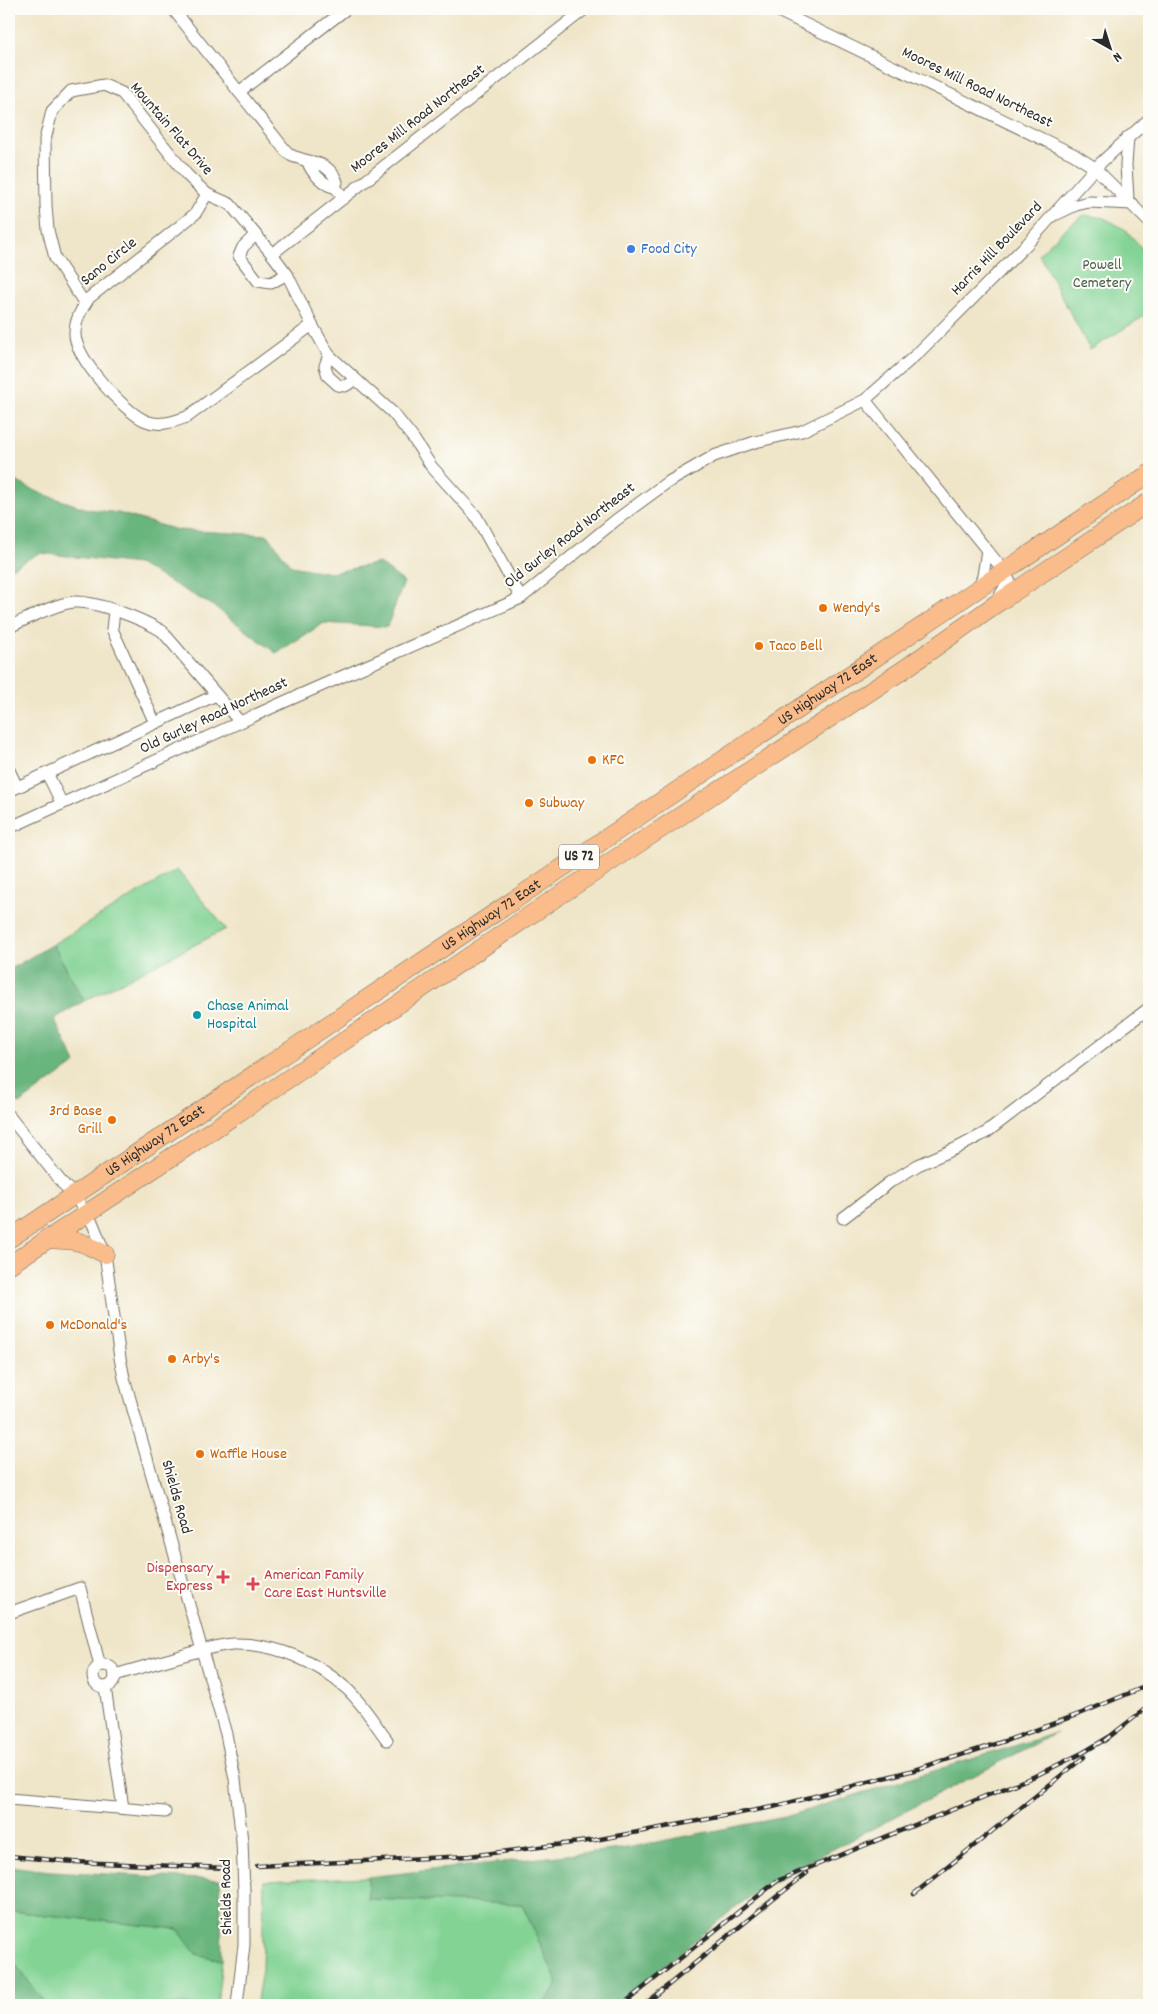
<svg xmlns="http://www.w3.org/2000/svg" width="1158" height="2014" font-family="Dekko,sans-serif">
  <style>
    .green { fill: #82d394; stroke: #567f60 }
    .forest { fill: #69b57e; stroke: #4a7054 }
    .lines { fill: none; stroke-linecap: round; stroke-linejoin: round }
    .minor-casing { stroke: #706c62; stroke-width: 13 }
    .highway-casing { stroke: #706c62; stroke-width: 19 }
    .minor { stroke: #fff; stroke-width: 11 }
    .highway { stroke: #f9bc8a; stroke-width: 18 }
    .rail-casing { stroke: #2b2b2b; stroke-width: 4.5 }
    .rail { stroke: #fdfcf7; stroke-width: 2.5; stroke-dasharray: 8; stroke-linecap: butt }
    .minor-bridge-casing { stroke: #706c62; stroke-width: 13; stroke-linecap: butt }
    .minor-bridge { stroke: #fff; stroke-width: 11 }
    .shop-dot { fill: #3f7fe0; stroke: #fdfcf7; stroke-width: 2 }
    .food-dot { fill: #e8710a; stroke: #fdfcf7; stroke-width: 2 }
    .culture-dot { fill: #0f9aa8; stroke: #fdfcf7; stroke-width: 2 }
    .health-dot { fill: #e0444e; stroke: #fdfcf7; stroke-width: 2 }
    .labels { text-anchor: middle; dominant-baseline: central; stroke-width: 4; stroke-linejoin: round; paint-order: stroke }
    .shield { fill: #fdfcf7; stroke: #6a6a68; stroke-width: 1 }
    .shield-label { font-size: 15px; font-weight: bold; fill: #2b2b2b }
    .street-label { font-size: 16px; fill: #2b2b2b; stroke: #fdfcf7 }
    .shop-label { font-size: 16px; fill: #366cbe; stroke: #fdfcf7; text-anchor: start }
    .park-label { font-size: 16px; fill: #455d4a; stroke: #fdfcf7 }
    .food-label { font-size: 16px; fill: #c56008; stroke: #fdfcf7; text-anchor: start }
    .culture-label { font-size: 16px; fill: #0d838f; stroke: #fdfcf7; text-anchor: start }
    .health-label { font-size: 16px; fill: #be3a42; stroke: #fdfcf7; text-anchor: end }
  </style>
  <rect width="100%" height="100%" fill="#fdfcf7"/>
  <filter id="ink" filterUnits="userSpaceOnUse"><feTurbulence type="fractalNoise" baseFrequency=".02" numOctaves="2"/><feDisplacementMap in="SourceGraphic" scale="10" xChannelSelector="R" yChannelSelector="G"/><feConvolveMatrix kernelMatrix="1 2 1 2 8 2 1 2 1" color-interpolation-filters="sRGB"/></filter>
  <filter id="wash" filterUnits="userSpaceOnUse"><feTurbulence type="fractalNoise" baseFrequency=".0096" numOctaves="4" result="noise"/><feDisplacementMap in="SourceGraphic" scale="20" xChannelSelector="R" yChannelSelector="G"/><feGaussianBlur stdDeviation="1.12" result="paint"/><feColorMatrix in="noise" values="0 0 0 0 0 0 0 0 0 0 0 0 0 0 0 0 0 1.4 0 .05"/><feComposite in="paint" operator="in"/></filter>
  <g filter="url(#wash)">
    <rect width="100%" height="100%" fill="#efe5c8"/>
    <g class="green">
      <polygon points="1084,215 1104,218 1126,230 1149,257 1149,313 1090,350 1039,254 1066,228"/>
      <polygon points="177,870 226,929 84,1001 53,944"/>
      <polygon points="368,1877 368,1899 522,1904 558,1984 543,2005 256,2005 262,1970 264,1881"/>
      <polygon points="9,1911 178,1929 196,1954 222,1960 217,2005 44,2005 43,2000 9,1956"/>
    </g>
    <g class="forest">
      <polygon points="9,478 40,493 87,509 118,513 177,530 268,535 291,566 331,573 379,563 404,582 387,627 324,623 276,653 215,607 138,564 40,553 9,569"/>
      <polygon points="53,944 84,1001 54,1019 76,1063 19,1104 9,1093 9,970"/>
      <polygon points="1056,1733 791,1871 738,1905 616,2005 543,2005 558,1984 522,1904 368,1899 368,1877 621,1849 785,1817"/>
      <polygon points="9,1866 50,1871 220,1880 222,1960 196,1954 178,1929 9,1911"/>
      <polygon points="9,1956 43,2000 44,2005 9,2005"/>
    </g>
  </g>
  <g filter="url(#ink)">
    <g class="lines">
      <defs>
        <g id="minor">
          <polyline points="173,9 286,151 292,156 308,161"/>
          <polyline points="774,9 1073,154 1095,168 1149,222"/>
          <polyline points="239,92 346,9"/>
          <polyline points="1128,137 1126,165 1128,199"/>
          <path d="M335,187C326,187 309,171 308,161C321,163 332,168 337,182L335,187L344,198"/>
          <path d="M207,194L195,214L89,298C82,309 75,319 75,333C74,357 124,412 146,421C160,427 175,421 187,417L312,325"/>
          <polyline points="1057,214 1076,205 1089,202 1133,204"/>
          <polyline points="255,235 243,247 239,256 258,281 271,283 287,274"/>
          <polyline points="272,254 585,9"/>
          <polyline points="85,304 55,258 48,230 46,206 45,140 52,111 71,91 104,85 122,93 187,175 207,194 230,204 272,254 287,274 312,325 329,355 393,413 413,438 431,466 476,516 521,598"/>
          <polyline points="329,355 325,366 328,376 338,385 345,386 356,380"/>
          <polyline points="865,400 1004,571 1009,580 998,599"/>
          <polyline points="978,589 983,576 987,550"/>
          <polyline points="114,611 112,629 155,723"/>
          <path d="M9,627C25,620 56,603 74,602C97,601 142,619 162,631L240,722"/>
          <polyline points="9,770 17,787"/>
          <polyline points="47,773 62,804"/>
          <polyline points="9,791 216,695"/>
          <polyline points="9,828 284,702 521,598 616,520 665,484 714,456 755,442 802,431 865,400 918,353 1028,243 1095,168 1149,119"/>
          <polyline points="9,1116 62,1183 74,1195 93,1224 105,1254 120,1358 124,1378 226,1734 235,1779 242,1841"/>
          <polyline points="843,1218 890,1182 918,1165 957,1148 987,1132 1149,1008"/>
          <polyline points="9,1613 80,1588 100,1666"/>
          <circle cx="104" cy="1676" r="11"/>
          <path d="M115,1675C138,1668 161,1662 184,1655C200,1651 217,1645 233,1644C275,1643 316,1661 347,1689C363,1704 374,1723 387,1740"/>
          <polyline points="105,1687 123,1808"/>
          <polyline points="9,1799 165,1812"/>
          <polyline points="237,2005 244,1945 244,1891"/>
        </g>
        <g id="highway">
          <path d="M47,1238C58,1241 68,1239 79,1242C87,1244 96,1250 105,1254"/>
          <path id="s1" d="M9,1239L1149,474"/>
          <polyline points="9,1265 226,1121 551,901 906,668 993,606 1149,502"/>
        </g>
      </defs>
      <use href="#minor" class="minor-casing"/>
      <use href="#highway" class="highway-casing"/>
      <use href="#minor" class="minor"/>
      <use href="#highway" class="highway"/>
      <defs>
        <g id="rail">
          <polyline points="1104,1741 1149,1706"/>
          <polyline points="9,1856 74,1862 227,1868"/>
          <polyline points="257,1866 469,1856 595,1840 773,1807 914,1770 1008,1740 1082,1713 1149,1685"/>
          <polyline points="914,1894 1084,1757"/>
          <polyline points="622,2005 777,1881 1035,1776 1084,1752 1109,1737"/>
          <polyline points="644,2005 771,1901 807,1873"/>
        </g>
      </defs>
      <use href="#rail" class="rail-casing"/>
      <use href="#rail" class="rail"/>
      <defs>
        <polyline id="minor-bridge" points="242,1841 244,1891"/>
      </defs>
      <use href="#minor-bridge" class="minor-bridge-casing"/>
      <use href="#minor-bridge" class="minor-bridge"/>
    </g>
  </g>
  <circle class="shop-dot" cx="631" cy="249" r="5"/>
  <g class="food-dot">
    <circle cx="823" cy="608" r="5"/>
    <circle cx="759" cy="646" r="5"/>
    <circle cx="592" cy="760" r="5"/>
    <circle cx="529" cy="803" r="5"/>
    <circle cx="112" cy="1120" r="5"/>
    <circle cx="50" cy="1325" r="5"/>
    <circle cx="172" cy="1359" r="5"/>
    <circle cx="200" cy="1454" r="5"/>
  </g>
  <circle class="culture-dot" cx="197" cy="1015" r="5"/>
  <g class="health-dot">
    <path d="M220.5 1569.5h5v5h5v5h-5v5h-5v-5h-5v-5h5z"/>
    <path d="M250.5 1576.5h5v5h5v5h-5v5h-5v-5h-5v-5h5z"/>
  </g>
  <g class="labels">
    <rect class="shield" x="559" y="844.5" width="40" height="25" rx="4"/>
    <g class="shield-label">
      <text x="579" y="857">US 72</text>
    </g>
    <g class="street-label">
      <text transform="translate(977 88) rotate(26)">Moores Mill Road Northeast</text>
      <text transform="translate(418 119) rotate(-38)">Moores Mill Road Northeast</text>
      <text transform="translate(171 129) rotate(49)">Mountain Flat Drive</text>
      <text transform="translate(997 249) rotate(-46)">Harris Hill Boulevard</text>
      <text transform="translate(109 262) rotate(-39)">Sano Circle</text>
      <text transform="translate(570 536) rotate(-38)">Old Gurley Road Northeast</text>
      <text stroke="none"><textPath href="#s1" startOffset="986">US Highway 72 East</textPath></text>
      <text transform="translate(214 716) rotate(-25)">Old Gurley Road Northeast</text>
      <text stroke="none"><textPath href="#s1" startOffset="581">US Highway 72 East</textPath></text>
      <text stroke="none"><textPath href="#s1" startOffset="176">US Highway 72 East</textPath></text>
      <text transform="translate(176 1497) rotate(74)">Shields Road</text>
      <text transform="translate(227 1897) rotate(-91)">Shields Road</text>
    </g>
    <g class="shop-label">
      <text x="641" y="249">Food City</text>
    </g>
    <g class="park-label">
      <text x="1102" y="265">Powell<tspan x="1102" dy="18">Cemetery</tspan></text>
    </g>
    <g class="food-label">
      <text x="833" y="608">Wendy's</text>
      <text x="769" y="646">Taco Bell</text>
      <text x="602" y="760">KFC</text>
      <text x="539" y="803">Subway</text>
      <text x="102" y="1111" text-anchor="end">3rd Base<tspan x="102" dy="18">Grill</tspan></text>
      <text x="60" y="1325">McDonald's</text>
      <text x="182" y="1359">Arby's</text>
      <text x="210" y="1454">Waffle House</text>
    </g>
    <g class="culture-label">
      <text x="207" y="1006">Chase Animal<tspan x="207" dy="18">Hospital</tspan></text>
    </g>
    <g class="health-label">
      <text x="213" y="1568">Dispensary<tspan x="213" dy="18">Express</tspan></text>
      <text x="264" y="1575" text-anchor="start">American Family<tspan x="264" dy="18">Care East Huntsville</tspan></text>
    </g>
  </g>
  <rect width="1158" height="2014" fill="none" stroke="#fdfcf7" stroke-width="30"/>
  <g transform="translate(1110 48) rotate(141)" stroke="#fdfcf7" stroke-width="4" paint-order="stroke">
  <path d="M0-4L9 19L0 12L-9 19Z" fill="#2b2b2b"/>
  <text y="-8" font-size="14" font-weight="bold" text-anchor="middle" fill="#2b2b2b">N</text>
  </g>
</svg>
